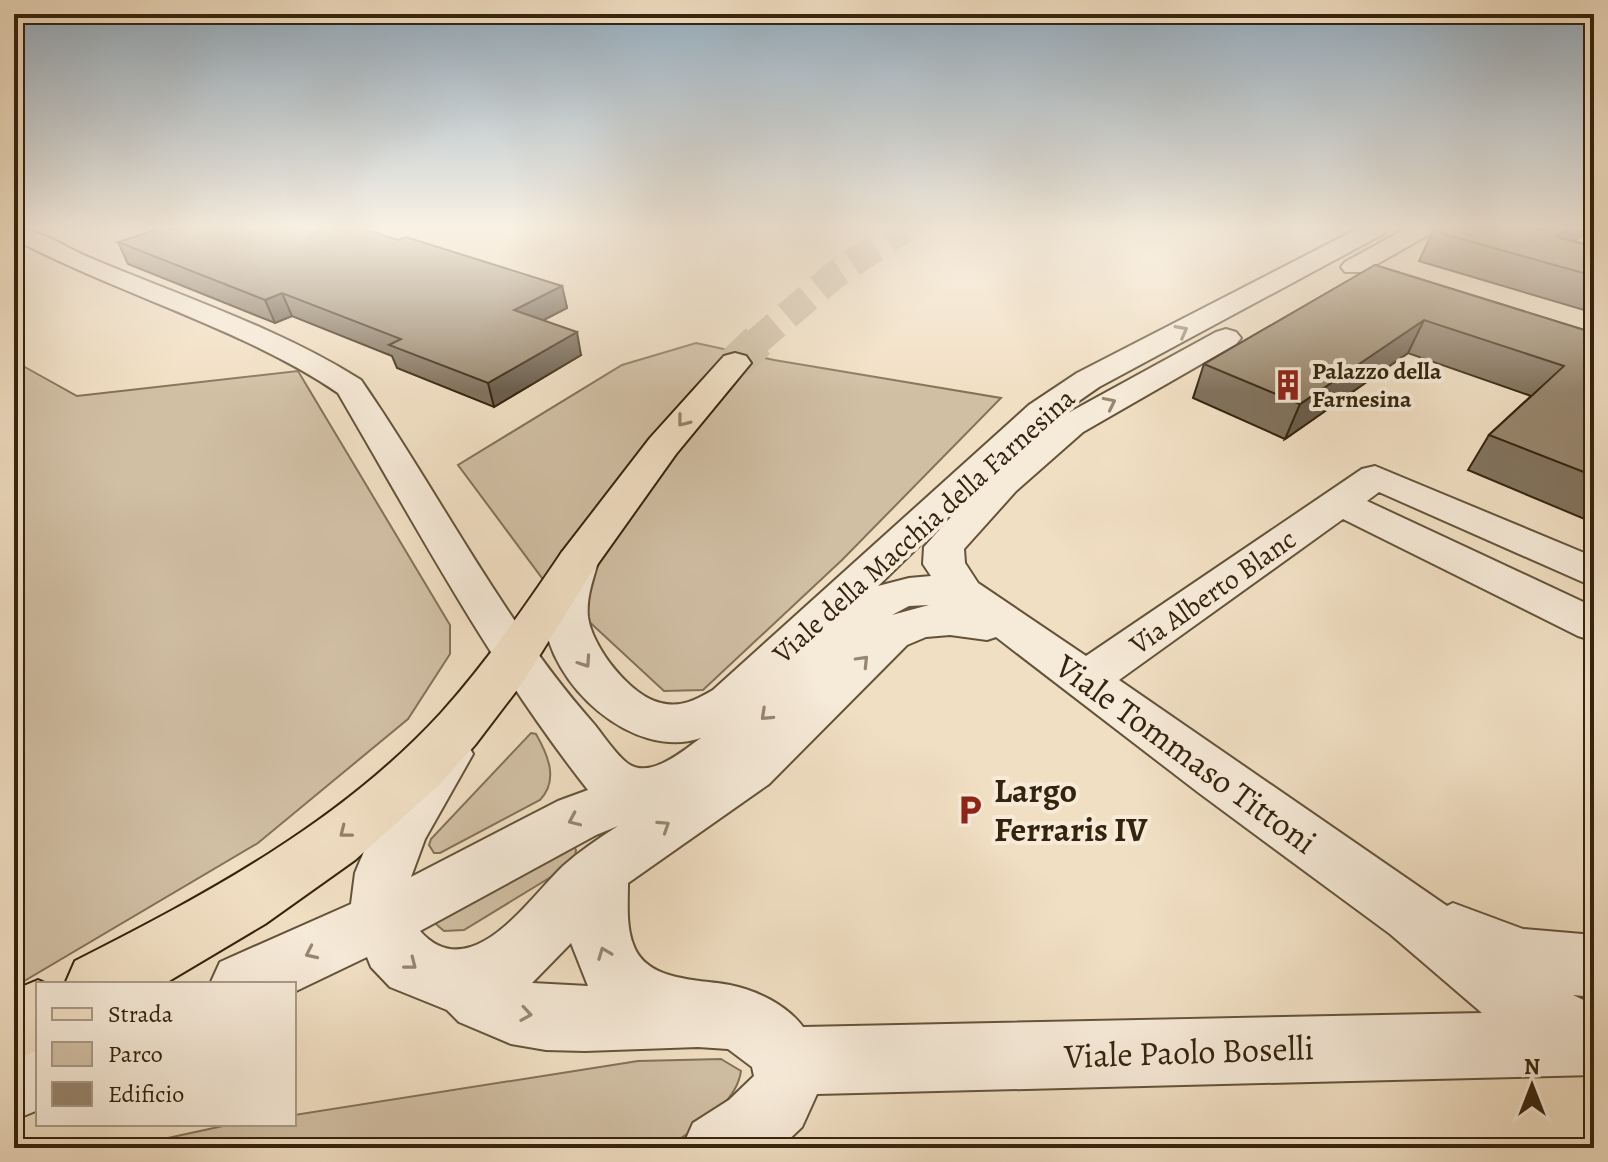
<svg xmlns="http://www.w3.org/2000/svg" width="1608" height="1162" font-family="Alegreya,serif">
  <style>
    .green { fill: #d1bfa4; stroke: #837258; stroke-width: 2 }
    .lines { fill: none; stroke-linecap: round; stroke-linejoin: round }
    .highway-tunnel-far1 { stroke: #cbba9f; stroke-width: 28; stroke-dasharray: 28 14; stroke-linecap: butt }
    .highway-tunnel { stroke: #cbba9f; stroke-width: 35; stroke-dasharray: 35 17; stroke-linecap: butt }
    .minor-casing { stroke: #64533a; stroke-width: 4 }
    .major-casing { stroke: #35240d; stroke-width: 4 }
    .highway-casing { stroke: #35240d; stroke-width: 4 }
    .minor { fill: #f6ead8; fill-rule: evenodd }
    .major { fill: #f1dfc3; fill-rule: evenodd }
    .highway { fill: #f1dfc3; fill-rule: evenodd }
    .wall { fill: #82725d; stroke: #35240d; stroke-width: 2 }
    .shaded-wall { fill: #6a5d4c; stroke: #35240d; stroke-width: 2 }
    .building { fill: #97856c; stroke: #35240d; stroke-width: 2 }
    .oneway { stroke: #968772 }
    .oneway2 { stroke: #938268 }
    .labels { text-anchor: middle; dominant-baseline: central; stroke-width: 8; stroke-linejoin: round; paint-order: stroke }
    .far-poi-label { font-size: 24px; font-weight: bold; fill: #35240d; stroke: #f6ead8; text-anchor: start }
    .street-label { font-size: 28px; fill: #35240d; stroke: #f6ead8 }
    .near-street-label { font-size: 34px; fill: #35240d; stroke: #f6ead8 }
    .near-poi-label { font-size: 34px; font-weight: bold; fill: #35240d; stroke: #f6ead8; text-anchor: start }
  </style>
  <rect width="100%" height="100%" fill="#f1dfc3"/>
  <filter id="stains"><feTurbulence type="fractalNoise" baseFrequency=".0025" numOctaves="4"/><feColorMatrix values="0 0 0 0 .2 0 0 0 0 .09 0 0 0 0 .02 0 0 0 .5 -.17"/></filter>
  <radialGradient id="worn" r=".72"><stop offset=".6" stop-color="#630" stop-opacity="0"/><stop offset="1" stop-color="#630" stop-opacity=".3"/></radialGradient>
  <g class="green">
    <polygon points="696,343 774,360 1001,398 842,560 703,690 664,691 542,578 458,465 622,365"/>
    <polygon points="14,361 77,396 298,371 450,625 450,654 408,719 258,843 14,987"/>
    <path d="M531,733L536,734C548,755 559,780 540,800L440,853H434L429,845L431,839Z"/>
    <polygon points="573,845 576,850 574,863 464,930 444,931 430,919"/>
    <path d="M721,1059L741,1071C736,1106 694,1128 667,1148H122L232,1124H294V1115L638,1061Z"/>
  </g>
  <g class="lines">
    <polyline class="highway-tunnel-far1" points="755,343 836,274 904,229"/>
    <polyline class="highway-tunnel" points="735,363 758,341"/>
    <defs>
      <g id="minor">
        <path d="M14,229C42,229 67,249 93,259C183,297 279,328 361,380C439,493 502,620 594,724C604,736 617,757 630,765C652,778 684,750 701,738C632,761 549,684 544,617C543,596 551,570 563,553L577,549L591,553L598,562C593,580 586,598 588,617C592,647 630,696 661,703C681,708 696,700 713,690L1029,405L1077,373L1357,229H1387L1383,234L1099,387L1053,419L1014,455L1059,418L1216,332L1226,329L1236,332L1241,338L1236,344L1083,432L1016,491L964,549L965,563L978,583L1086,656L1362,469L1375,466L1594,557V587L1379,492L1367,501L1594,607V641L1578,636L1343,519L1119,680L1447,906L1453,903L1523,929L1594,935V997L1573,995L1594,1005V1075L817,1094L802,1127L780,1148H682L693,1123L729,1100L754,1076L752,1067L728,1049L698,1047L585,1051L546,1050L511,1044L459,1022L447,1010L390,987L371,967L367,957L294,992V984H210L220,962L351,904L355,873L373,830L429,739L447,733L465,739L473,754L425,839L411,877L558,801L588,790C491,667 417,528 338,393C242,328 118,294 14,239ZM967,499L924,547L923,564L931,576L909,578L878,586ZM929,605L892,615L909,606ZM950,635L987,640L996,637L1199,793L1390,934L1482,1013L803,1027C787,1005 756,990 730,985C698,979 646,982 633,944C626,926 628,902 628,883L769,784L907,645L926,637ZM618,826C599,838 580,851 563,866C529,898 471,988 420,931L596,835ZM571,943L588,986L532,983Z"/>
        <polygon points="1405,229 1434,229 1430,234 1363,272 1345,272 1341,267 1345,262"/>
        <polygon points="38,1042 38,1110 14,1120 14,1052"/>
      </g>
      <g id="major">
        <path d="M577,548L592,552L598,562L523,682L475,745L438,786L355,860L265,924L164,984H65L75,961C207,894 340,823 441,713C486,663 524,608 562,552Z"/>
        <polygon points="38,980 47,984 38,984 38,1050 14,1060 14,990"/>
      </g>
      <polygon id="highway" points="735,353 746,356 751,363 676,454 592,572 577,576 562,572 556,562 562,552 650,438 724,356"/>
    </defs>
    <use href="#minor" class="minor-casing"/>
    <use href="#major" class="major-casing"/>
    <use href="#highway" class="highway-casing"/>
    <use href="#minor" class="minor"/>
    <use href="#major" class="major"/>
    <use href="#highway" class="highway"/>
  </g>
  <g class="wall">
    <polygon points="1437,229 1591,229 1574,241 1594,247 1594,313 1419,261 1433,231"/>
    <polygon points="398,240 562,286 567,308 543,320 581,355 494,407 397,368 392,356 292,316 275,323 128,264 118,242"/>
    <polygon points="1375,265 1594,333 1594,523 1468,470 1489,435 1531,396 1408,353 1285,439 1193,398 1204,364"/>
  </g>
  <g class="shaded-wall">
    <polygon points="1568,229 1591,229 1545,262 1557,237"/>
    <polygon points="562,286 567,308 519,333 514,310"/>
    <polygon points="282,293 292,316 275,323 265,300"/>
    <polygon points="1424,320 1408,353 1285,439 1300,404"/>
    <polygon points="577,332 581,355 494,407 488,383"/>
  </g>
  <g class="building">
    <polygon points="159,229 364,229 398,240 406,237 562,286 514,310 577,332 488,383 389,345 401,339 282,293 265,300 118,242"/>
    <polygon points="1437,229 1568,229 1557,237 1594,247 1594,276 1433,231"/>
    <polygon points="1375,265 1594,333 1594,476 1489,435 1564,366 1424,320 1300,404 1204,364"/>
  </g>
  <defs><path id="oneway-chevron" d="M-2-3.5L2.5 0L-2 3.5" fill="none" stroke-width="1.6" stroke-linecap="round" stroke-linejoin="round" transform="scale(2)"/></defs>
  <g class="oneway">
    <use href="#oneway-chevron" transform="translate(1182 331) rotate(-28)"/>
    <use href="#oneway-chevron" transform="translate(1110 403) rotate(-26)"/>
    <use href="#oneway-chevron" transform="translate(863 661) rotate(-46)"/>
    <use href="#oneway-chevron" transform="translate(585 662) rotate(56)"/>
    <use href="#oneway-chevron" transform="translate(766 715) rotate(137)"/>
    <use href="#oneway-chevron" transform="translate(574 820) rotate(156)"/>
    <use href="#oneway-chevron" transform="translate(664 826) rotate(-33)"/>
    <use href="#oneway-chevron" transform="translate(311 953) rotate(155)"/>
    <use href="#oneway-chevron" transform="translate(604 953) rotate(-111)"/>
    <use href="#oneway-chevron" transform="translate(411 964) rotate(38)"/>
    <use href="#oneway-chevron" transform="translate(526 1014) rotate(9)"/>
  </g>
  <g class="oneway2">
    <use href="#oneway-chevron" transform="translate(683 421) rotate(128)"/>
    <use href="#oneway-chevron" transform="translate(345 832) rotate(142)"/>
  </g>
  <linearGradient id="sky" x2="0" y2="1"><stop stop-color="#92acc0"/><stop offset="0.58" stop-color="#f9f1e4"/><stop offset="1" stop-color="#f9f1e4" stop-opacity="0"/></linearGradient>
  <rect width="1608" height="392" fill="url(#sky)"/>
  <defs>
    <symbol id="building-bare" viewBox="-9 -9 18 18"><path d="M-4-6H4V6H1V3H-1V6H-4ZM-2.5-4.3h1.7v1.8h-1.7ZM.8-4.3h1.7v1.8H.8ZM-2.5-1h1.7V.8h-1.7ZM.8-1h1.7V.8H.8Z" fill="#8f2418" stroke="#f6ead8" stroke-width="2.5" paint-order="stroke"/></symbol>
    <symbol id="parking-bare" viewBox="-9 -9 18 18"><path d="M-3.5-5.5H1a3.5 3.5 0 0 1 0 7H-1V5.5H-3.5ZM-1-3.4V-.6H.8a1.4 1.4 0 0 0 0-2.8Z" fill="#8f2418" stroke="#f6ead8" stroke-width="2.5" paint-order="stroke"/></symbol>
  </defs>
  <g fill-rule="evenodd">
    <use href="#building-bare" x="1266" y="363" width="44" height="44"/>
    <use href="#parking-bare" x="948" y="788" width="44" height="44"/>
  </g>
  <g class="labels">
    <g class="far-poi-label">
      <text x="1312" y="371">Palazzo della<tspan x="1312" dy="28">Farnesina</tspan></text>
    </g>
    <g class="street-label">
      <text transform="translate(924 526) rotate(-42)">Viale della Macchia della Farnesina</text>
      <text transform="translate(1213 592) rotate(-35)">Via Alberto Blanc</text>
    </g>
    <g class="near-street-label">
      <text transform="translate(1186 754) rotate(36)">Viale Tommaso Tittoni</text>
      <text transform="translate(1189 1052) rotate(-2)">Viale Paolo Boselli</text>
    </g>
    <g class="near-poi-label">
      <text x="994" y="790">Largo<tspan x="994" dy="39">Ferraris IV</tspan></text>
    </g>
  </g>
  <rect width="1608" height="1162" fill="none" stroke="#f1dfc3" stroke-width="48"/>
  <rect x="16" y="16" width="1576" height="1130" fill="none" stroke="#35240d" stroke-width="4"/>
  <rect x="24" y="24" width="1560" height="1114" fill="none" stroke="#35240d" stroke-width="2"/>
  <rect x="36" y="982" width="260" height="144" fill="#f6ead8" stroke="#a99b87" stroke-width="2"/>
  <rect x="52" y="1008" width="40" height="12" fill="#f1dfc3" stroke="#a99b87" stroke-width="2"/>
  <text x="108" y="1022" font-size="24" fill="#35240d">Strada</text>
  <rect x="52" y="1042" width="40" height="24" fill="#d1bfa4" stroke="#a99b87" stroke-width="2"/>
  <text x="108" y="1062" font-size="24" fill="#35240d">Parco</text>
  <rect x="52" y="1082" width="40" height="24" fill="#97856c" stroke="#a99b87" stroke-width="2"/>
  <text x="108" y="1102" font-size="24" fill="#35240d">Edificio</text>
  <g transform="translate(1532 1086)" stroke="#f6ead8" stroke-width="6" paint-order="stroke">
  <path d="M0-6L14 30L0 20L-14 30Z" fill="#35240d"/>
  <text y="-12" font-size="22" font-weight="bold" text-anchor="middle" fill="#35240d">N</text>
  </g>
  <rect width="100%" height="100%" filter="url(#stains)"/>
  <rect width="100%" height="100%" fill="url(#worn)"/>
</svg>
